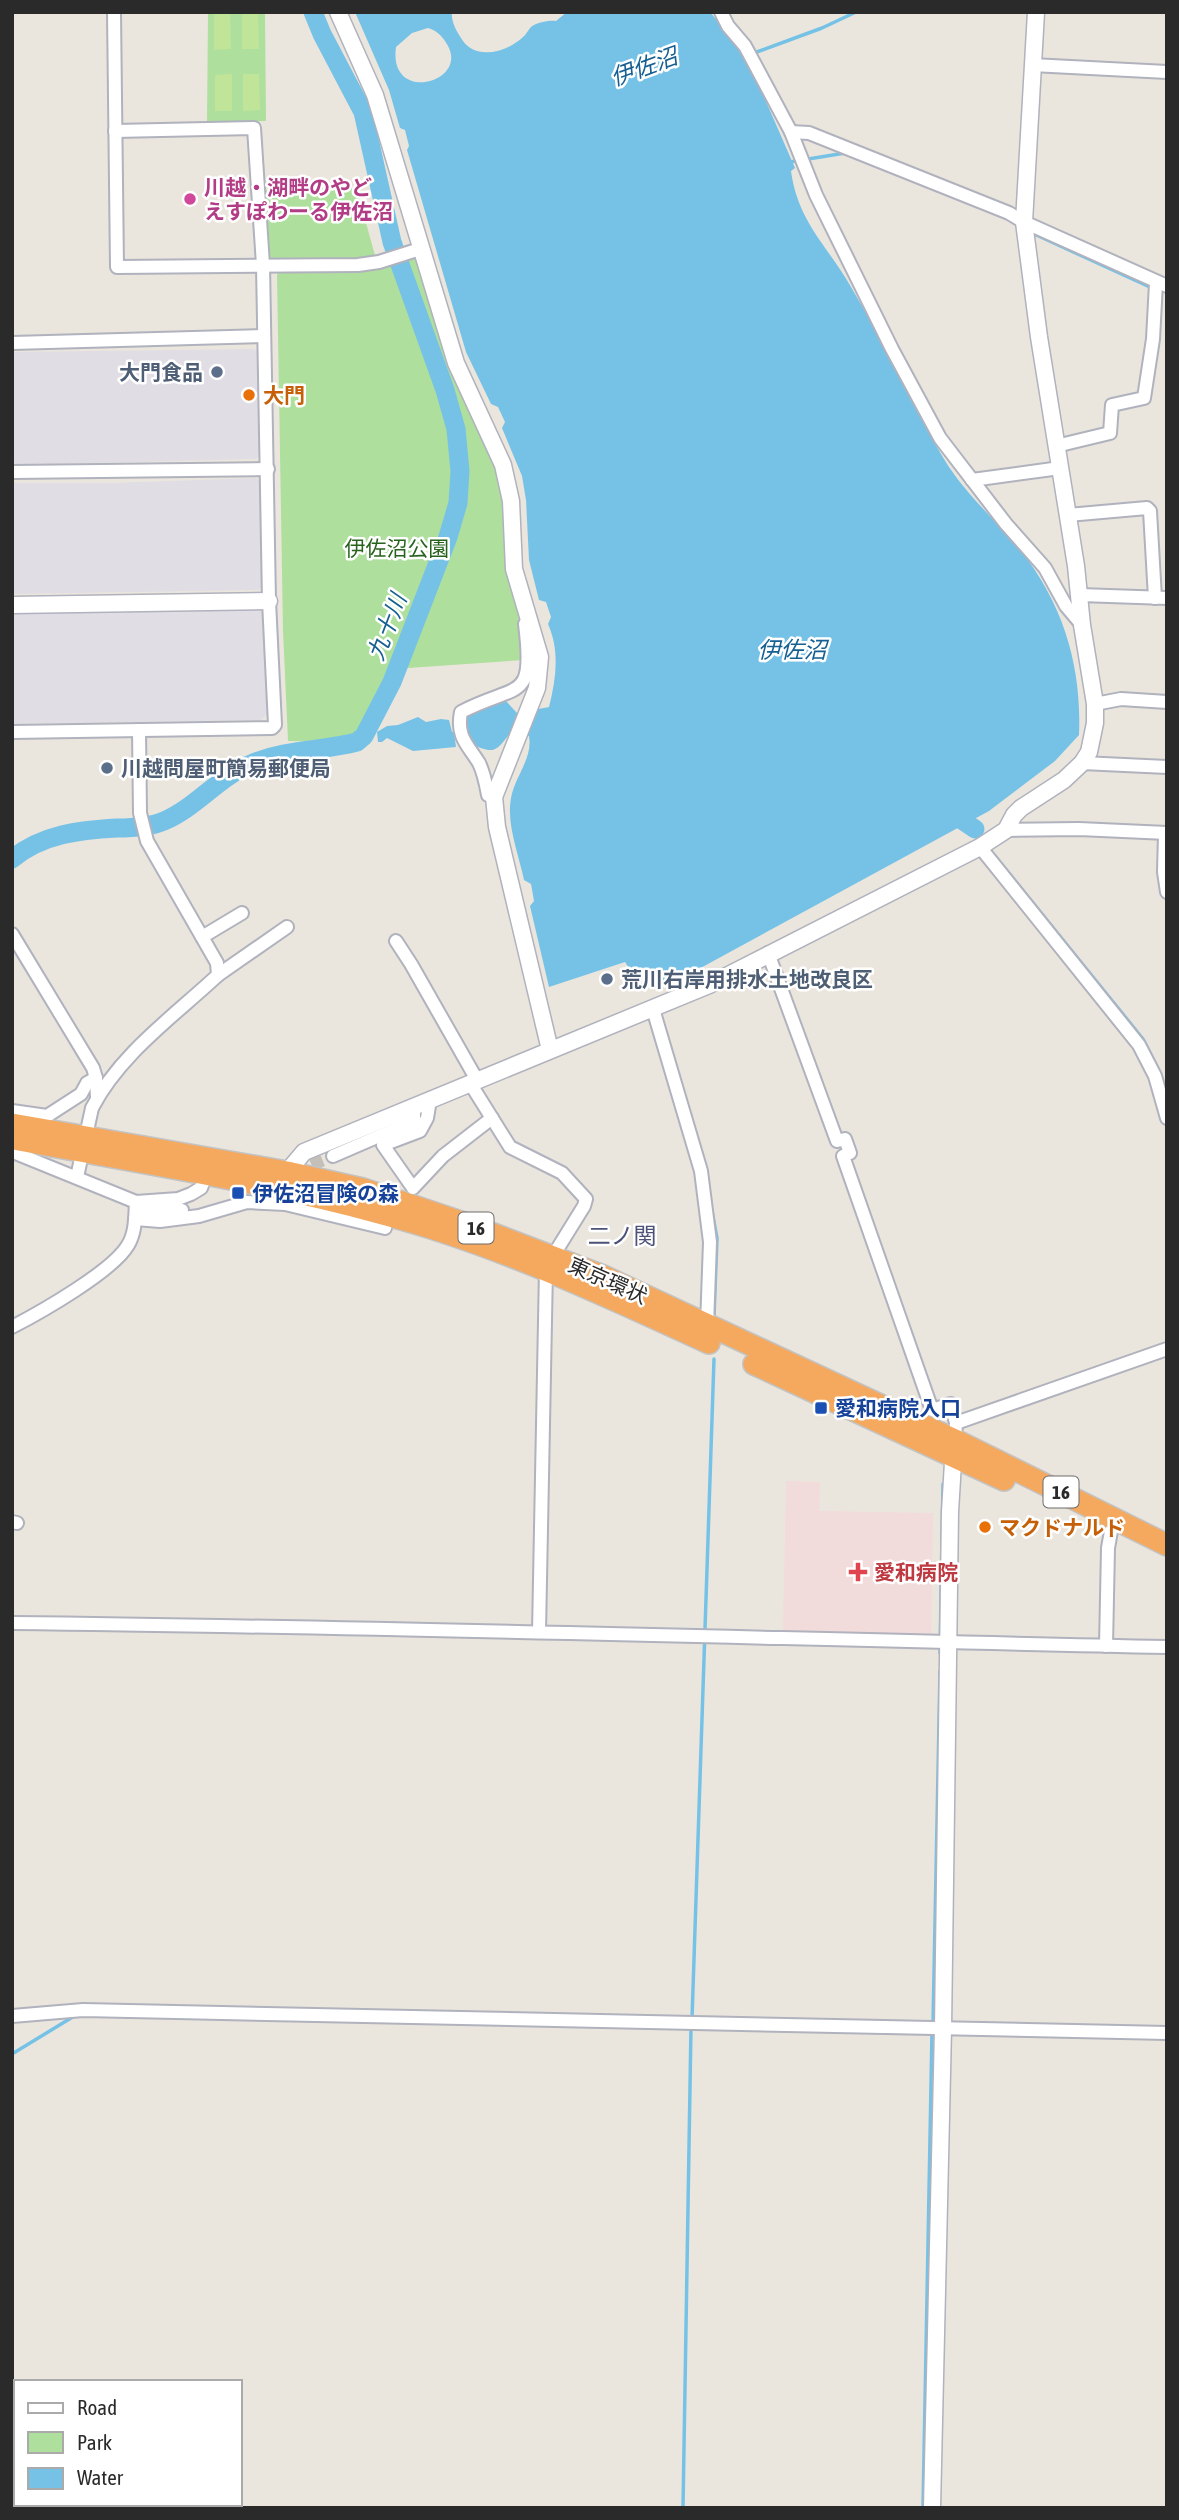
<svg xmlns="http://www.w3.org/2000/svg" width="1179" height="2520" font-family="'Asap Condensed','Noto Sans JP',sans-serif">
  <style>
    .industrial { fill: #e0dde4 }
    .medical { fill: #f2dbdb }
    .green { fill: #afdf9d }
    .pitch { fill: #c0e599 }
    .water { fill: #76c2e7; fill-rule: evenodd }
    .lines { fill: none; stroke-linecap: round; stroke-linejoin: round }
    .stream { stroke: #76c2e7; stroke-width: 3.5 }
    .river { stroke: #76c2e7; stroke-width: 19 }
    .street-tunnel { stroke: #c4c0b9; stroke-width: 12; stroke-dasharray: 12 6; stroke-linecap: butt }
    .street-casing { stroke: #b0b2bd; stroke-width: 16 }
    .secondary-casing { stroke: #b0b2bd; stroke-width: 19 }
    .highway-casing { stroke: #c3c3c3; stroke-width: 24 }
    .street { stroke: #fff; stroke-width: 12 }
    .secondary { stroke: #fff; stroke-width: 16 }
    .highway { stroke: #f4a95f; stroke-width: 21 }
    .hotel-dot { fill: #d1479c; stroke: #fff; stroke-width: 2.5 }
    .service-dot { fill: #5c6f8a; stroke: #fff; stroke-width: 2.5 }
    .food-dot { fill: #e8710a; stroke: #fff; stroke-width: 2.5 }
    .transit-dot { fill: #1a4fb4; stroke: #fff; stroke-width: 2.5 }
    .health-dot { fill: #e0444e; stroke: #fff; stroke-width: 2.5 }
    .labels { text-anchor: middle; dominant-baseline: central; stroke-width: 5; stroke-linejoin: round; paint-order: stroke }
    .shield { fill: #fff; stroke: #6a6a6a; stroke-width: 2 }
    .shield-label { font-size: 19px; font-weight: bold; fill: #2a2a2a }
    .hotel-label { font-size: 21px; font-weight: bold; fill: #b23c85; stroke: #fff; text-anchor: start }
    .service-label { font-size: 21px; font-weight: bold; fill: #4e5e75; stroke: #fff; text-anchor: start }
    .food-label { font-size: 21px; font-weight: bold; fill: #c56008; stroke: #fff; text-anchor: start }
    .park-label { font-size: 21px; fill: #28631e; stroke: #fff }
    .transit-label { font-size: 21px; font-weight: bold; fill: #164399; stroke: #fff; text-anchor: start }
    .street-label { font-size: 21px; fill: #2a2a2a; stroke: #fff }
    .health-label { font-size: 21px; font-weight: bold; fill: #be3a42; stroke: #fff; text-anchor: start }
    .water-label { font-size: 23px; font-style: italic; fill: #166093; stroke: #fff }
    .neighbourhood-label { font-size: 23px; fill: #4d5278; stroke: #fff }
  </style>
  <rect width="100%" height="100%" fill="#ebe6dd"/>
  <g class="industrial">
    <polygon points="254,349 259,353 262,454 255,459 12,465 12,352"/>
    <polygon points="256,478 262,483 264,585 259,590 12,594 12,483 113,483"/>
    <polygon points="259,608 265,613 267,714 261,720 12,724 12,612"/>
  </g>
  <polygon class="medical" points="786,1481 820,1482 819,1511 933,1513 931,1635 783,1632"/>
  <g class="green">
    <polygon points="208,12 265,12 266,121 207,122"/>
    <polygon points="291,185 348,185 358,194 376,259 272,263 265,256 263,191"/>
    <path d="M418,256L498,461L524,660L394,669C382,694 371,730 344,742L288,741L283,631L277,275L280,271Z"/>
  </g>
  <g class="pitch">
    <polygon points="242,12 258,12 259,49 242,49"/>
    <polygon points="214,13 230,13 231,49 214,50"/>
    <polygon points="232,74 232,111 215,111 215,75"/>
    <polygon points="243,74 259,74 260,110 243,111"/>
  </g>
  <g class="water">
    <path d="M355,12H452C451,22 456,30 461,38C474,61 506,53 523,37C527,34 529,27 534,25C540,22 550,20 556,21L567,12H710L732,39L758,83L795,168L791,171C798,222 827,245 851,287C885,343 910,404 944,459C965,494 997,521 1022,552C1064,606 1082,668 1079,735L1055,761L989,811L673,983H654L634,976L625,962L549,987L530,906L534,901L531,884L524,880C519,855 506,824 511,798C515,776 533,758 529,736H508C494,754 493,752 472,745L464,721L468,714L506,701L517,713L549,707C556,679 560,651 548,624L551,617L546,602L539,600L529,560L526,500L522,476L502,428L505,422L498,407L491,404L466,352L407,150L409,146L405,130L400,128L389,90ZM428,28C438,31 443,37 448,46C468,83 388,104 396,47L412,33Z"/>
    <polygon points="418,717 426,722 441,719 449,720 452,732 454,732 456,747 413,751 387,738 382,742 378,742 377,732 387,726 398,725"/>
  </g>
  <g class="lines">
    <g class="stream">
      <polyline points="754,53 822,28 856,12"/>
      <polyline points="790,162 845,153"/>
      <polyline points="1032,233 1152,288"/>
      <polyline points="975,829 982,839"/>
      <polyline points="995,856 1143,1039 1158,1069"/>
      <polyline points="712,1211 717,1238 714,1316"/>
      <polyline points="940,1653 943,1484"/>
      <polyline points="692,2019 714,1359"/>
      <polyline points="933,2024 940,1671"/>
      <polyline points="12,2054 76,2015"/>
      <polyline points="683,2508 691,2027"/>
      <polyline points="923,2508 932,2032"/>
    </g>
    <g class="river">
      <polyline points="947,810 975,829"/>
      <path d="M12,859C42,834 80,830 117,828C132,828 150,827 164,821C197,807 219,776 253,763C287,749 322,751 357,742L364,736L392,682L448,537L458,503L460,471L456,429L445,390L392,242L363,112L322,34L313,12"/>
    </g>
    <g class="street-tunnel">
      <polyline points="295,1172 333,1156"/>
      <polyline points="233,1197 259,1187"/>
    </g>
    <defs>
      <g id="street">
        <polyline points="114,12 117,267 358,265 379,262 420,249"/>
        <polyline points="721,12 728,26 745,46 791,132 816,195 892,349 940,438 1006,524 1045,568 1066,606 1082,625"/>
        <polyline points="1032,65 1167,72"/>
        <polyline points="791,132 809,133 1009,213 1024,222 1167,286"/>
        <polyline points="12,343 264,336"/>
        <polyline points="1056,446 1110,433 1112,405 1144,398 1153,339 1156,283"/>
        <polyline points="12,472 268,469"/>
        <polyline points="972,480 1060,468"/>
        <polyline points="1068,515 1147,508 1150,511 1155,598"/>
        <polyline points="1080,595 1167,598"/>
        <polyline points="1095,704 1121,699 1167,702"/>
        <polyline points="12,732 272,728 275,725 269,601 263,265 254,128 115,131"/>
        <polyline points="1082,763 1167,767"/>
        <path d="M494,797L488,795C486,784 484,773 479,763C468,745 456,737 461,712C518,682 535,704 525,624"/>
        <polyline points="1006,830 1079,829 1167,833"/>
        <polyline points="1165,833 1164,872 1167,892"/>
        <polyline points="980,847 1139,1045 1155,1076 1167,1118"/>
        <polyline points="12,934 93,1068 96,1078 97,1098"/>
        <polyline points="202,937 242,913"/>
        <polyline points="396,941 411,964 477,1080"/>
        <polyline points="768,953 837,1141 845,1139 850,1153 843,1156 932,1410 951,1404 956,1423 955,1440"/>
        <polyline points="218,975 287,927"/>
        <polyline points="653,1009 701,1171 710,1242 707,1326"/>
        <polyline points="470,1083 510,1147 562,1173 586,1199 584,1206 553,1256"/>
        <polyline points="430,1100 427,1118 420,1131 383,1145 413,1188 443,1156 492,1118"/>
        <polyline points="12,1111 47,1116 81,1094 87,1083 96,1078"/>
        <polyline points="12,1144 13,1152 136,1202 178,1199 191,1194 201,1188 206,1175"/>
        <polyline points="333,1156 414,1121 414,1106"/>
        <path d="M77,1177L92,1108C120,1054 174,1016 218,975L217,963L147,841L140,813L139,730"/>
        <polyline points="137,1212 182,1210"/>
        <polyline points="135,1219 160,1221 199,1216 247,1202 285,1204 385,1228 385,1214"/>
        <path d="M12,1327C41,1312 113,1271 128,1245C136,1232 135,1216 136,1202"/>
        <polyline points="956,1423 1167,1349"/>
        <polyline points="12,1522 17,1523"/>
        <path d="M12,1623C397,1627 782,1639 1167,1647"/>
        <polyline points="539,1632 546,1269"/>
        <polyline points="1106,1646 1108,1548 1111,1531"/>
        <polyline points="12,2016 83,2010 1167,2033"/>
      </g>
      <g id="secondary">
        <polyline points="338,12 375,95 456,363 503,465 511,501 514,569 540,657 537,688 494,797 497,827 550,1050"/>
        <polyline points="12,605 269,601"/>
        <polyline points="285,1180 287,1172 304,1152 709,985 980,847 1006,830 1014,815 1021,808 1064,780 1082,763 1089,752 1095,723 1095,704 1082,625 1076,566 1039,337 1024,222 1036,12"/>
        <polyline points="932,2508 943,2029 950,1512 954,1446"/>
      </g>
      <g id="highway">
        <polyline points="12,1124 287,1172 363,1189 467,1224 603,1276 955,1440 1167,1545"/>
        <path d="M14,1139C137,1162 262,1181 383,1214C497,1244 602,1294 709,1343"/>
        <polyline points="754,1364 1004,1480"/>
      </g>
    </defs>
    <use href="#street" class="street-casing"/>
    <use href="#secondary" class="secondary-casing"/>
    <use href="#highway" class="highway-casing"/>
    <use href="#street" class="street"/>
    <use href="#secondary" class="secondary"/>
    <use href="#highway" class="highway"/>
  </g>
  <circle class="hotel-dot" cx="190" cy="199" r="7"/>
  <g class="service-dot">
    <circle cx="217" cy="372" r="7"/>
    <circle cx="107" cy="768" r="7"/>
    <circle cx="607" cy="979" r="7"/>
  </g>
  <g class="food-dot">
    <circle cx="249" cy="395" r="7"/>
    <circle cx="985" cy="1527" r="7"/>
  </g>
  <g class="transit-dot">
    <rect x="231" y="1186" width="14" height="14" rx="3.5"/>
    <rect x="814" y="1401" width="14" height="14" rx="3.5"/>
  </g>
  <path class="health-dot" d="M854.5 1561.5h7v7h7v7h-7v7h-7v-7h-7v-7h7z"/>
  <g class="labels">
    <g class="shield">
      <rect x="458.5" y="1212.5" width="35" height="31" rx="5"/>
      <rect x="1043.5" y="1476.5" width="35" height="31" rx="5"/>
    </g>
    <g class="shield-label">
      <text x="476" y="1228">16</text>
      <text x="1061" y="1492">16</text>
    </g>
    <g class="hotel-label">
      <text x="204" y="187">川越・湖畔のやど<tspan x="204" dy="24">えすぽわーる伊佐沼</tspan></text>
    </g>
    <g class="service-label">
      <text x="203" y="372" text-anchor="end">大門食品</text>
      <text x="121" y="768">川越問屋町簡易郵便局</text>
      <text x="621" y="979">荒川右岸用排水土地改良区</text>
    </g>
    <g class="food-label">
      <text x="263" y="395">大門</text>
      <text x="999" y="1527">マクドナルド</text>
    </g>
    <g class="park-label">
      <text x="397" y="548">伊佐沼公園</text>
    </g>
    <g class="transit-label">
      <text x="252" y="1193">伊佐沼冒険の森</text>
      <text x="835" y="1408">愛和病院入口</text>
    </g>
    <g class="street-label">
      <text transform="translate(608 1280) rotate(24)">東京環状</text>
    </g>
    <g class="health-label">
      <text x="874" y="1572">愛和病院</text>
    </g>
    <g class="water-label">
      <text transform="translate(644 67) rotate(-20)">伊佐沼</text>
      <text transform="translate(387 627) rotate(-69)">九十川</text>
      <text x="792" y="650">伊佐沼</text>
    </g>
    <g class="neighbourhood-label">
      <text x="622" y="1236">二ノ関</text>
    </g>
  </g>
  <rect width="1179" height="2520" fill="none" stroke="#2a2a2a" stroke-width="28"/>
  <rect x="14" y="2380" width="228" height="126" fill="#ffffff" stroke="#aaaaaa" stroke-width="2"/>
  <rect x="28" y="2403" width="35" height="10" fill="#ffffff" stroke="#aaaaaa" stroke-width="2"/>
  <text x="77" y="2415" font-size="21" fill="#2a2a2a">Road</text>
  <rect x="28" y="2432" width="35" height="21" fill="#afdf9d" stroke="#aaaaaa" stroke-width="2"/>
  <text x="77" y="2450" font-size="21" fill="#2a2a2a">Park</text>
  <rect x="28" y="2468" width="35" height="21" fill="#76c2e7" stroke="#aaaaaa" stroke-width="2"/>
  <text x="77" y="2485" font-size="21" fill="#2a2a2a">Water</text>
</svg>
